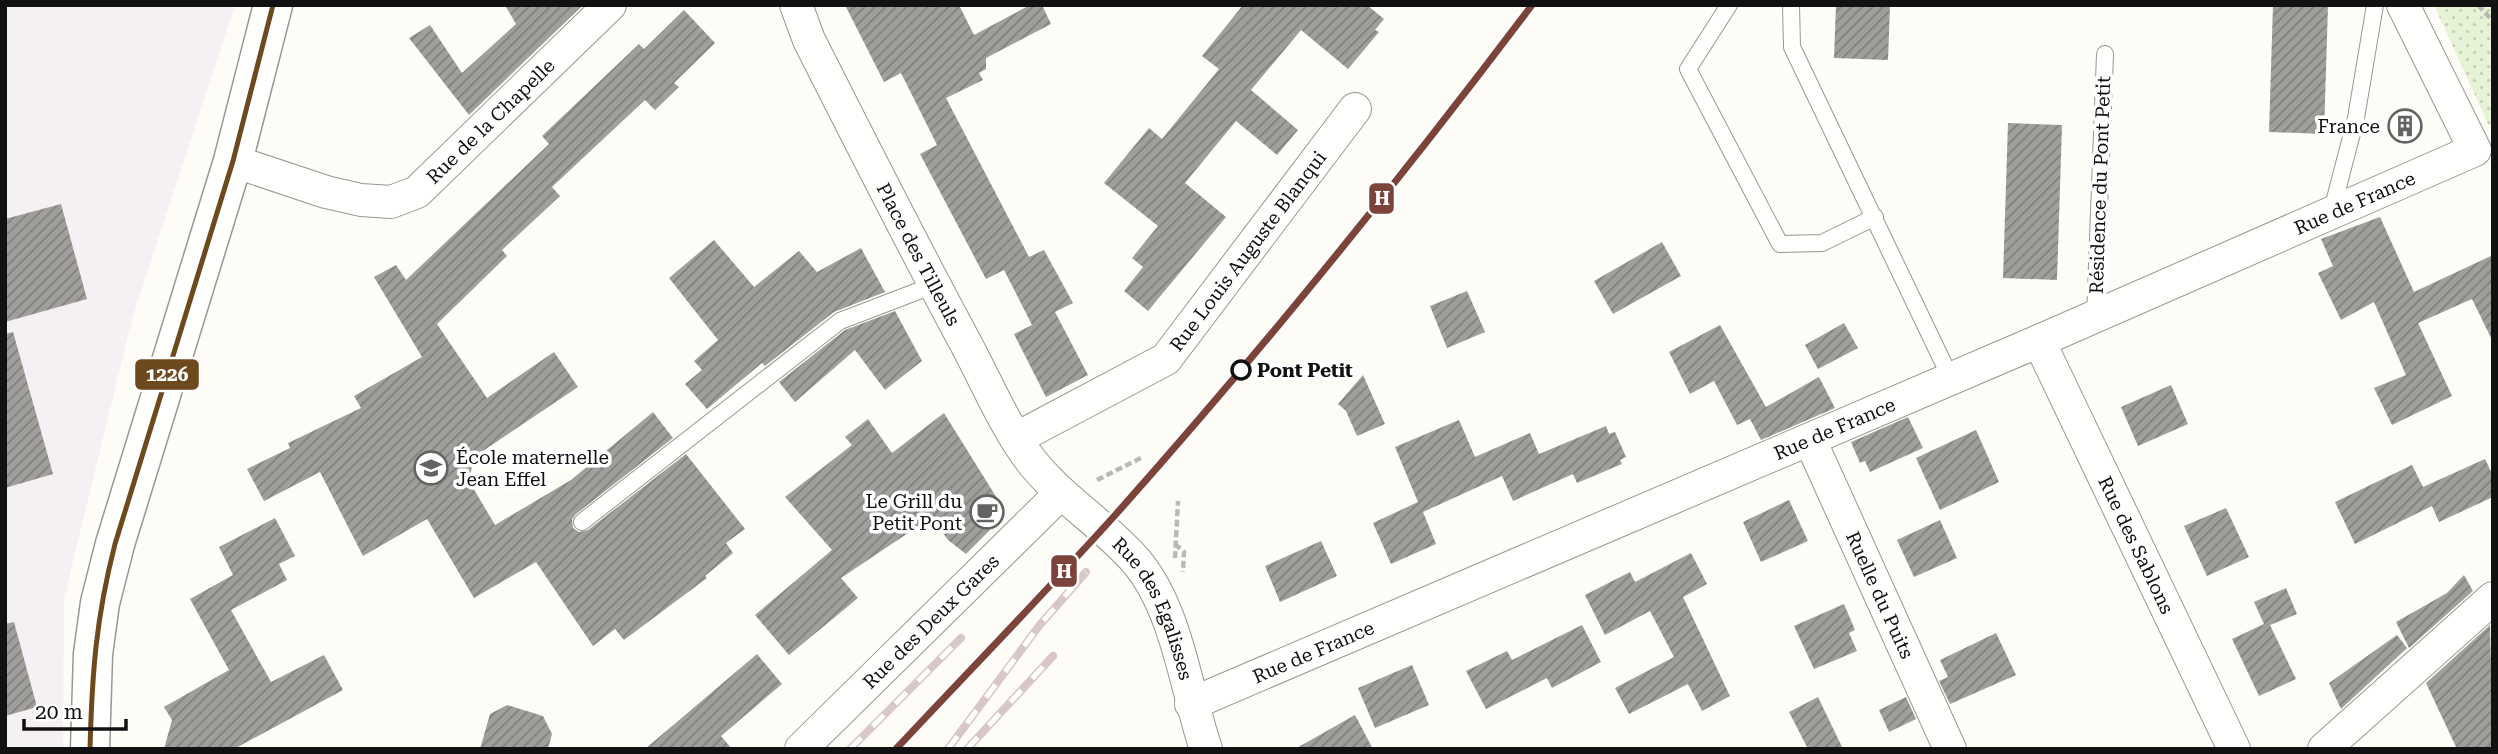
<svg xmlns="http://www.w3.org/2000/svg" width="2498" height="754" font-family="'Roboto Serif',serif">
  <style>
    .industrial { fill: #f5f0f3 }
    .grass { fill: url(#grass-dots) }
    .building { fill: url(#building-hatch) }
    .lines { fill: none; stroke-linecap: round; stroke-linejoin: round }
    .service-casing { stroke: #979795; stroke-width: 18 }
    .minor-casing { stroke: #979795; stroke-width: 34 }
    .tertiary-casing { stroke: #979795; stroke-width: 41 }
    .path { stroke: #b9b9b8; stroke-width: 4.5; stroke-dasharray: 7 3.5; stroke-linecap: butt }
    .service { stroke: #fffffe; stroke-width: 16 }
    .minor { stroke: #fffffe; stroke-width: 32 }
    .tertiary { stroke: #fffffe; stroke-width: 38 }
    .rail-casing { stroke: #d9c6c7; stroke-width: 8 }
    .rail { stroke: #fff; stroke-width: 5; stroke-dasharray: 16; stroke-linecap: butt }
    .bus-1-casing { stroke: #fff; stroke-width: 10 }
    .bus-1 { stroke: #6e491e; stroke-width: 5 }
    .rail-1-casing { stroke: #fff; stroke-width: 12 }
    .rail-1 { stroke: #7b4339; stroke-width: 7 }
    .stop-dot { fill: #fff; stroke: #111; stroke-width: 3.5 }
    .labels { text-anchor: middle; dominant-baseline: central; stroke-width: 7; stroke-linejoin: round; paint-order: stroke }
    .street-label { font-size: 19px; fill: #111; stroke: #fff }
    .poi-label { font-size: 19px; fill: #111; stroke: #fff; text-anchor: end }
    .stop-label { font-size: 19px; font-weight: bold; fill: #111; stroke: #fff; text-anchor: start }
    .line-badge { stroke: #fff; stroke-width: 2.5 }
    .badge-label { font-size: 19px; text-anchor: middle; font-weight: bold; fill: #fff }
  </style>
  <defs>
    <pattern id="grass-dots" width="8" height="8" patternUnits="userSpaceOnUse" patternTransform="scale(1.75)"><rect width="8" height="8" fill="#e7f3d7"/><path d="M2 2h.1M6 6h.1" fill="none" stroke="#c5cfb8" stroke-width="1.8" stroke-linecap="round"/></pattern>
    <pattern id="building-hatch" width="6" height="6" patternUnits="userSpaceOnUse" patternTransform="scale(1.75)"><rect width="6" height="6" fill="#a19f9c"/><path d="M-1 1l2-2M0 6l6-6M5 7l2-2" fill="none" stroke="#82807e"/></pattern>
  </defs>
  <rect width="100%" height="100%" fill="#fdfcf7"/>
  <polygon class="industrial" points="5,5 235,5 132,319 64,598 63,749 5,749"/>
  <polygon class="grass" points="2434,5 2493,5 2493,124 2489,126"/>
  <g class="building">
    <polygon points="505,5 583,5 469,115 409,38 430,25 462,73 516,24"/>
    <polygon points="845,5 959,5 974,35 1030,5 1042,5 1051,24 986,58 986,69 979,73 983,80 946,98 1029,257 1044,250 1073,303 1055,312 1088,375 1046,397 1014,334 1032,325 1004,270 986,279 920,154 937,145 901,73 884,82"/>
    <polygon points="1243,5 1367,5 1384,19 1375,30 1379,32 1348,69 1301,30 1251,90 1298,130 1277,155 1236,121 1185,183 1226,217 1148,311 1124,291 1143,267 1132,258 1158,226 1104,183 1149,128 1162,139 1219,69 1202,56"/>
    <polygon points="1836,5 1890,5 1888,60 1834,58"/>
    <polygon points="2273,5 2328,5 2324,134 2269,132"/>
    <polygon points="684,10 715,43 674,83 679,87 655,110 645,100 552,187 560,196 502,250 507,256 437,324 487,398 554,352 578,387 474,457 469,481 495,525 571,480 653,412 673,438 576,514 572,519 573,528 579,532 588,530 686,454 745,529 726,543 733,553 705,576 707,578 624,640 615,629 593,646 536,562 474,598 427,519 363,556 320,472 264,501 247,469 290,448 288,443 361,408 354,396 422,357 374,277 396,265 406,280 549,144 542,136 639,44 644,49"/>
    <polygon points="2008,123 2062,125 2057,280 2003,278"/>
    <polygon points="61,204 87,299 5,322 5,219"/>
    <polygon points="2380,217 2414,292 2493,255 2493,342 2472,299 2418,323 2452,396 2392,425 2374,388 2406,375 2374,302 2341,320 2318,273 2333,266 2321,239"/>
    <polygon points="714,240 754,287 799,251 817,272 861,248 885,292 834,312 765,366 762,363 707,409 685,384 702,370 694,361 718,340 669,278"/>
    <polygon points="1662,242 1681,276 1613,314 1594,281"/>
    <polygon points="1467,291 1485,332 1447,348 1430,306"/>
    <polygon points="895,311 922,361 885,390 855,350 795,402 779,382 845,330"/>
    <polygon points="1844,323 1858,348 1818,369 1805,345"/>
    <polygon points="1720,325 1766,407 1819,377 1835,408 1761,440 1750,419 1737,425 1714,381 1690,394 1669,352"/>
    <polygon points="13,332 53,474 5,488 5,334"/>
    <polygon points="1363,375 1385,424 1357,436 1346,411 1338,404"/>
    <polygon points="2171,385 2188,424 2138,446 2121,407"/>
    <polygon points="944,413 1000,503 998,522 966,554 948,540 932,517 841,578 858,598 789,655 755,615 832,550 785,497 852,445 845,437 868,419 892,453"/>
    <polygon points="1908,417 1923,448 1870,472 1865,461 1860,463 1851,442"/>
    <polygon points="1459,420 1475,457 1530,433 1539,454 1606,426 1609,434 1615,432 1626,457 1620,460 1622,464 1577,483 1573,474 1513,501 1502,476 1423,512 1436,544 1391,564 1373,523 1418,502 1395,447"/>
    <polygon points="1976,430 1999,482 1940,510 1916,458"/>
    <polygon points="2485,459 2493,476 2493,497 2439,522 2432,506 2355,544 2335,502 2412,465 2423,487"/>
    <polygon points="1789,500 1808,541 1761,562 1743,522"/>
    <polygon points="2226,508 2249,557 2207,576 2184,526"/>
    <polygon points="275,518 295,556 279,564 287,580 231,610 271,682 324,655 343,690 234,749 164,749 172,720 164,707 229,670 190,599 233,575 219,547"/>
    <polygon points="1940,520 1957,558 1914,577 1897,540"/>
    <polygon points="1321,541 1337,576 1280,602 1265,566"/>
    <polygon points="1691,553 1707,584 1683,597 1730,696 1702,711 1688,684 1629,714 1615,688 1674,657 1650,611 1605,635 1585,595 1630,572 1635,582"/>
    <polygon points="2464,575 2473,591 2409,648 2396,622 2447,593"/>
    <polygon points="2286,588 2297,614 2270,625 2296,679 2259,696 2232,639 2264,624 2254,602"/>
    <polygon points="1844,604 1855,630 1849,633 1857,651 1814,669 1794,626"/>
    <polygon points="14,622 37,707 5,716 5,624"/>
    <polygon points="1582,625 1601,662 1552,688 1547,678 1486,709 1466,671 1507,651 1512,660"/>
    <polygon points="2490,625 2493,749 2457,749 2426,683"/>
    <polygon points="1996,633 2016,675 1950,704 1939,681 1948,677 1940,660"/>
    <polygon points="2397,635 2407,648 2341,709 2329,683"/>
    <polygon points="757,654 782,684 721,736 732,749 645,749"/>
    <polygon points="1412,665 1429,705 1375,728 1358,688"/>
    <polygon points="1818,697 1843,749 1808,749 1789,712"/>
    <polygon points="1906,697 1916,719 1889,732 1879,710"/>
    <polygon points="507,705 543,716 552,734 548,749 480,749 490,714"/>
    <polygon points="1355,715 1373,749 1295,749"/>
  </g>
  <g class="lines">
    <defs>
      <g id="service">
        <polyline points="1729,5 1688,69 1780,244 1822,243 1875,217"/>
        <polyline points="1791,5 1792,47 1951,379"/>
        <polyline points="2331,214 2356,118 2375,5"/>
        <polyline points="2095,317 2105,54"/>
        <polyline points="582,522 840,321 934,285"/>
      </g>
      <g id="minor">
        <path id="s1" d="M796,5L809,40C860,141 911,242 965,342C985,379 1002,420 1026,454C1056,496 1102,522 1136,561C1177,609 1186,690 1206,749"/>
        <path id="s2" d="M233,161L326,192L361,200L391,202L417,192L610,5"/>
        <path id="s3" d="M2039,341L2234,749"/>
        <path id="s4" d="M1017,438L1166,359L1355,109"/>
        <path id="s5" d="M1810,440L1950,749"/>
        <path id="s6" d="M1191,704L2039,341L2475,150L2403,5"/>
        <path id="s7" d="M801,749L1060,494"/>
        <polyline points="2324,749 2493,598"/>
      </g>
      <polyline id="tertiary" points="90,749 93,654 100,603 115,544 233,161 273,5"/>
    </defs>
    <use href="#service" class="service-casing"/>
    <use href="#minor" class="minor-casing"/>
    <use href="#tertiary" class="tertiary-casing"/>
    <g class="path">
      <polyline points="2478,5 2493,21"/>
      <polyline points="1097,480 1143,457"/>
      <polyline points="1175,544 1184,552 1183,572"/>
      <polyline points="1175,558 1178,501"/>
    </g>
    <use href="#service" class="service"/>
    <use href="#minor" class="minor"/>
    <use href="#tertiary" class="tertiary"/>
    <defs>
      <g id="rail">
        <polyline points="850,749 961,638"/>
        <polyline points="948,749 1039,626 1086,572"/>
        <polyline points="967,749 1053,656"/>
      </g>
    </defs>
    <use href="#rail" class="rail-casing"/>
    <use href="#rail" class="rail"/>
    <defs>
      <path id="bus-1" d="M90,749C92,673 96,618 115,544L233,161L273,5"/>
    </defs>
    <use href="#bus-1" class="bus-1-casing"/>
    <use href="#bus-1" class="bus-1"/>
    <defs>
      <path id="rail-1" d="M896,749C970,670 1045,593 1117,513C1262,350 1400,180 1532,5"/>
    </defs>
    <use href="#rail-1" class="rail-1-casing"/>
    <use href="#rail-1" class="rail-1"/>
  </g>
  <defs>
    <symbol id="building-ring" viewBox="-11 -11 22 22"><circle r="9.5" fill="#fff" stroke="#646362" stroke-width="1.5"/><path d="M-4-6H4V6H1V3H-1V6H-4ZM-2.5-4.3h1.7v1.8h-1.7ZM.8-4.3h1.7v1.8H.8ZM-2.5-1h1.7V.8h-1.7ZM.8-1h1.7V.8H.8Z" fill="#646362"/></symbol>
    <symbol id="school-ring" viewBox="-11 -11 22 22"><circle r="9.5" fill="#fff" stroke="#646362" stroke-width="1.5"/><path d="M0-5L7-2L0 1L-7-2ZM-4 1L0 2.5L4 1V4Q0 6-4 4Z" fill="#646362"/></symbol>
    <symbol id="cafe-ring" viewBox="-11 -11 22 22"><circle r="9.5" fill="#fff" stroke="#646362" stroke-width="1.5"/><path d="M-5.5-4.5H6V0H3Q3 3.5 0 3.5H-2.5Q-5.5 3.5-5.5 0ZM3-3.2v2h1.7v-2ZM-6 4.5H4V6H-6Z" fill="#646362"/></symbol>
  </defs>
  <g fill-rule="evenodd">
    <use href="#building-ring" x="2386" y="107" width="38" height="38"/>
    <use href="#school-ring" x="412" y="449" width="38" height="38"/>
    <use href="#cafe-ring" x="968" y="493" width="38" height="38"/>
  </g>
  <circle class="stop-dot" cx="1241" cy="370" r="9"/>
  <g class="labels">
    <g class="street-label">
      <text stroke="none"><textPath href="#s2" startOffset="294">Rue de la Chapelle</textPath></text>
      <text transform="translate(2100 185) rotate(-88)">Résidence du Pont Petit</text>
      <text stroke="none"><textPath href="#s6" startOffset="1267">Rue de France</textPath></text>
      <text stroke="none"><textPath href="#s4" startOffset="304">Rue Louis Auguste Blanqui</textPath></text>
      <text stroke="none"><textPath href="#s1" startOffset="278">Place des Tilleuls</textPath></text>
      <text stroke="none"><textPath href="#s6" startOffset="700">Rue de France</textPath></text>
      <text stroke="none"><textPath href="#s3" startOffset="226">Rue des Sablons</textPath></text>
      <text stroke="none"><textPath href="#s5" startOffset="170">Ruelle du Puits</textPath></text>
      <text stroke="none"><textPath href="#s1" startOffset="709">Rue des Egalisses</textPath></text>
      <text stroke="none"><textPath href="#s7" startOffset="182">Rue des Deux Gares</textPath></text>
      <text stroke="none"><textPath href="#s6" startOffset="133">Rue de France</textPath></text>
    </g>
    <g class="poi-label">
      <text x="2380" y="126">France</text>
      <text x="456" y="457" text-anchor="start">École maternelle<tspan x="456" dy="22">Jean Effel</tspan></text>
      <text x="962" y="501">Le Grill du<tspan x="962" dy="22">Petit Pont</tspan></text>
    </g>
    <g class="stop-label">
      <text x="1257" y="370">Pont Petit</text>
    </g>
  </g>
  <g class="line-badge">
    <rect x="1368" y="182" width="27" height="33" rx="7" fill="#7b4339"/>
    <rect x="134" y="358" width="66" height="33" rx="7" fill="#6e491e"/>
    <rect x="1050" y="554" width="28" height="34" rx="7" fill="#7b4339"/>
  </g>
  <g class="badge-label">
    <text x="1382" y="205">H</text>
    <text x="167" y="381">1226</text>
    <text x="1064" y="578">H</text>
  </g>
  <rect width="2498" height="754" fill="none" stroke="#111111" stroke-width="14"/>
  <path d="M24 719v10h102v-10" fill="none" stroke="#111111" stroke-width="3.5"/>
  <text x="35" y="719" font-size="21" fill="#111111" stroke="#ffffff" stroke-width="5" paint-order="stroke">20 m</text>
</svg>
